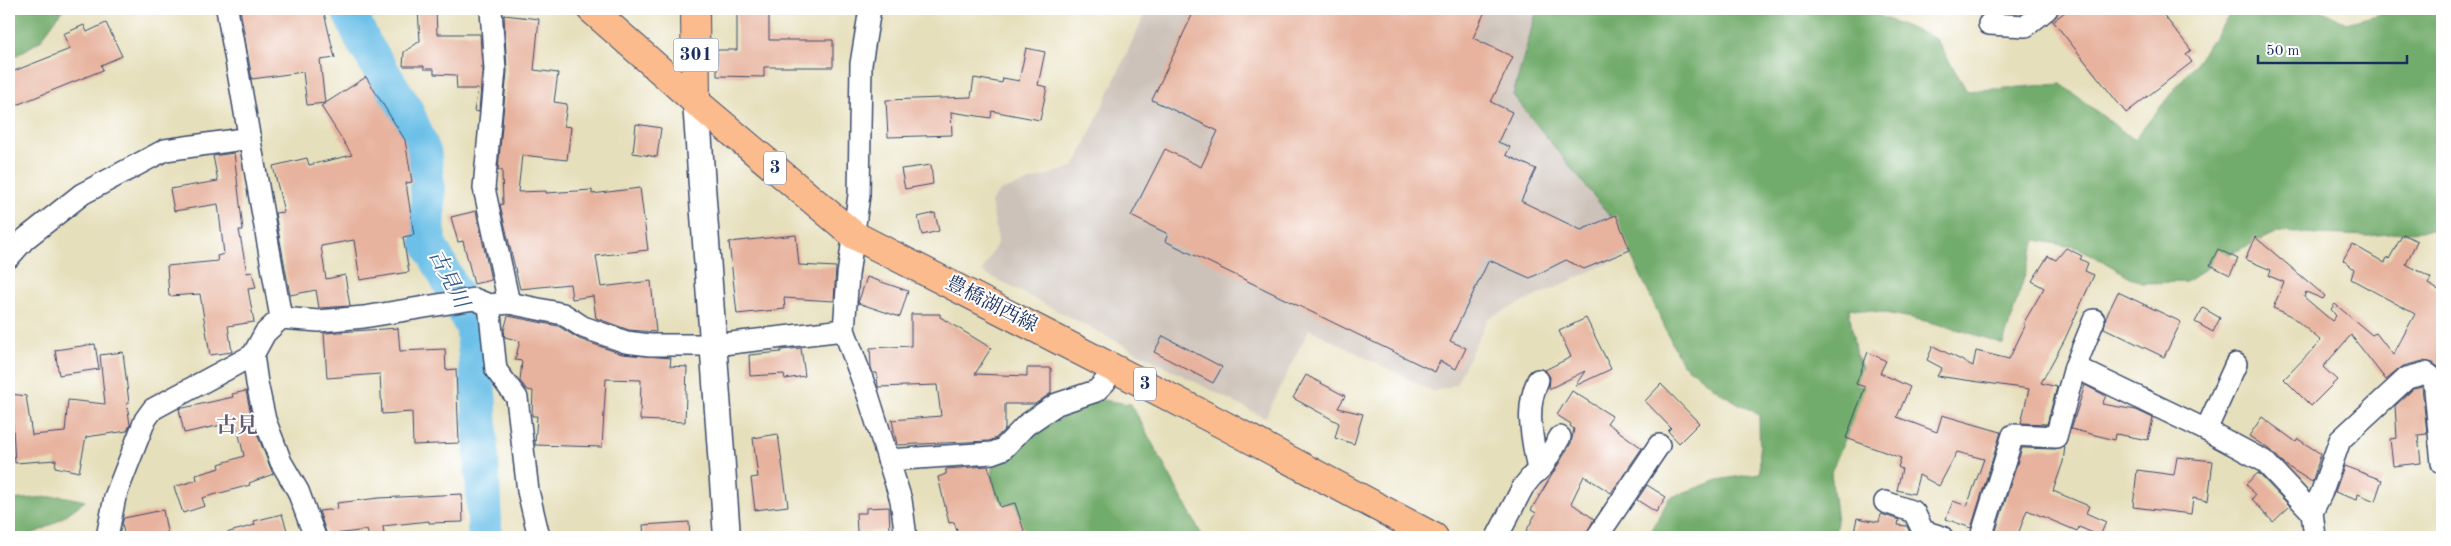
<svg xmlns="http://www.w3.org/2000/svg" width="2451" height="546" font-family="'Old Standard TT','Noto Serif JP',serif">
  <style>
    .industrial { fill: #cdc2b9 }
    .forest { fill: #72ac6c; stroke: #466e65 }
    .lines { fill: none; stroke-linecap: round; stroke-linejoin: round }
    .river { stroke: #6cc0e8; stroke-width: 35 }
    .building { fill: #e7b39e }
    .minor-casing { stroke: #39496c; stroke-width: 24 }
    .tertiary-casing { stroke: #39496c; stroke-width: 29 }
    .primary-casing { stroke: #39496c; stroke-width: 30 }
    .trunk-casing { stroke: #39496c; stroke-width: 30 }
    .minor { stroke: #fff; stroke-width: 21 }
    .tertiary { stroke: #fff; stroke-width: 26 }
    .primary { stroke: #fbbb8d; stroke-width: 28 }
    .trunk { stroke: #fbbb8d; stroke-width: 28 }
    .labels { text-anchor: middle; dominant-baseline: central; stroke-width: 4; stroke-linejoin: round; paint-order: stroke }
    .shield { fill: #fff; stroke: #5f6d8e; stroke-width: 1 }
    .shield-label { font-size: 19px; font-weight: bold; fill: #1b2f5e }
    .street-label { font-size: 20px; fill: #1b2f5e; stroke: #fff }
    .water-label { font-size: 21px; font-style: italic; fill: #335a87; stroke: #fff }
    .neighbourhood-label { font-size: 21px; font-weight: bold; fill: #625d74; stroke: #fff }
  </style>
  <rect width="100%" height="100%" fill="#fff"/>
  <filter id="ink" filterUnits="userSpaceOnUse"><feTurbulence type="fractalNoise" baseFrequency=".02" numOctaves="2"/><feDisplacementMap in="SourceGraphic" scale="10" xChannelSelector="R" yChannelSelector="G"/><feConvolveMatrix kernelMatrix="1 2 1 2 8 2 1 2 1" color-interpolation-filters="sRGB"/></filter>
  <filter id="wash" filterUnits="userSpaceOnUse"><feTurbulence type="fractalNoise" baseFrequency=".0096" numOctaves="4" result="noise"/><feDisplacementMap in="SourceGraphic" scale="20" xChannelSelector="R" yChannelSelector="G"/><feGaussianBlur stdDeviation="1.12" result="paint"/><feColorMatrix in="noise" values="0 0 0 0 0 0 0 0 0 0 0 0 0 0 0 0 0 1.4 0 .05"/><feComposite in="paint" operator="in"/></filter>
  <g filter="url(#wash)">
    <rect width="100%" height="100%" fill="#e6dfbb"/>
    <polygon class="industrial" points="1147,9 1536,9 1513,95 1617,225 1633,252 1488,318 1456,384 1434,392 1309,329 1265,418 982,272 998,241 991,202 1000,191 1075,166"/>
    <g class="forest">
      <polygon points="9,9 63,9 40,41 9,60"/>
      <path d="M1537,9H1863L1936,39L1967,91L2061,84L2134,140L2198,60L2234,9H2319L2346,23L2400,9H2442V229L2367,236L2277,232L2221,258L2186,282L2141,283L2079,248L2036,240L2003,344C1953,326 1902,314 1849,308L1855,350L1871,391L1852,423L1831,472L1837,522L1834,537H1648L1669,498L1718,480L1760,473L1759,415L1724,395L1681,362L1617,225L1513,95Z"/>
      <polygon points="1093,399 1131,404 1203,537 1016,537 1014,515 993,491 992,459"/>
      <path d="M62,496L85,501C60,519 41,537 9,537V500Z"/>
    </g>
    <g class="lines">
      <polyline class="river" points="348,9 364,43 405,108 424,153 428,194 428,242 473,328 479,398 485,537"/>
    </g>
    <g id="blocks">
      <g class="building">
        <polygon points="240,9 323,9 335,58 320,60 325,103 307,105 303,72 252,79"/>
        <polygon points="418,9 436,9 437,34 480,34 482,70 479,112 474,111 478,89 457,89 456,75 434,74 434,69 424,69 424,66 403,66 404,52 420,41"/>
        <polygon points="1195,9 1486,9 1473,38 1513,57 1491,102 1512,112 1498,142 1510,147 1506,155 1536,169 1521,201 1581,230 1616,215 1630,250 1584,269 1566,260 1530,278 1489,260 1450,341 1466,348 1456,369 1440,361 1435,372 1165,241 1168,234 1131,216 1165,149 1201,167 1218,131 1152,100"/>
        <polygon points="2069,9 2159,9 2191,50 2186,54 2192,62 2126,113 2053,21"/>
        <polygon points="737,11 769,12 769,40 833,40 833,67 764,67 764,77 717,76 717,50 737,50"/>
        <polygon points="504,15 539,19 534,70 558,73 554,102 567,104 564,126 571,127 567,160 522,155 518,192 546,191 546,193 592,190 592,194 640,188 648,250 596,256 601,287 651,281 656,332 629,330 596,318 593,296 572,299 570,284 520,289 500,205 503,204 502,170 498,170 507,71"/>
        <polygon points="106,23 122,56 101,65 103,70 9,108 9,73 70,49 63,34 84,25 87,32"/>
        <polygon points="1026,48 1045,52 1038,85 1047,87 1040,120 992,111 991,118 951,112 952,135 888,137 886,100 971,97 974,78 1002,83 1003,78 1019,81"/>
        <polygon points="366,77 405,140 412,182 406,183 414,235 403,237 409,272 360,280 354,240 321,246 326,279 345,275 350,306 319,308 316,290 290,295 275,213 284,212 273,166 307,158 309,165 352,155 321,106"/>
        <polygon points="636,124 661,128 657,157 633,153"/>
        <polygon points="234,153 243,230 239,230 247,273 252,272 256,288 248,289 254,322 228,326 232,352 210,355 200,294 169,296 167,266 218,261 217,256 224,254 218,204 174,211 170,189 218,181 213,156"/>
        <polygon points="931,165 933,184 905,189 901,169"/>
        <polygon points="476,211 491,280 474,284 463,241 458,242 451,217"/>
        <polygon points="935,213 939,231 922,235 918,217"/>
        <polygon points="2403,234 2417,241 2406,264 2431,278 2428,284 2442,292 2442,370 2433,363 2423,361 2403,366 2386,380 2351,335 2323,367 2337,380 2311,406 2284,379 2321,341 2290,315 2273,308 2284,282 2269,276 2271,270 2245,259 2255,237 2325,296 2323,299 2306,292 2304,297 2332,321 2336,316 2331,309 2335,304 2372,335 2376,333 2393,355 2415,314 2351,279 2354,269 2343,260 2352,244 2385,263 2387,257 2389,259"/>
        <polygon points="796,235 799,265 836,267 834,301 784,298 785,309 737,314 729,242"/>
        <polygon points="2066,248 2082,256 2080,259 2088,263 2085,271 2094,275 2065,339 2041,383 2057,387 2047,424 2021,423 2029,389 1937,376 1942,368 1927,360 1933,346 1973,366 1976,351 2009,359 2025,326 2023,324 2044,288 2032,281 2048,256 2056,260"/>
        <polygon points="2218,249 2238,259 2230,275 2210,265"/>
        <polygon points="867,277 908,291 900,317 858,303"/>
        <polygon points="2118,292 2181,322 2164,357 2104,328 2106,317"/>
        <polygon points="2203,308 2220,318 2213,332 2195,322"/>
        <polygon points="911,314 940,314 940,317 991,348 975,374 1027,376 1027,368 1051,368 1051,393 1035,404 1005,404 1005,429 996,438 989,441 897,445 892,420 941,416 937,385 878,387 877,373 873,373 871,367 870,348 911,346"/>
        <polygon points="508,316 558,326 579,339 622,354 671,358 670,366 687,367 685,422 640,420 641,380 606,379 602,447 535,445 537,416 532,416 533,391 527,390 520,381 522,361 515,360 520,341 505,337 504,330"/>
        <polygon points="1586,318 1611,369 1575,386 1585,371 1549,389 1550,377 1545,370 1571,357 1559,331"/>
        <polygon points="398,328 400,351 445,349 446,370 456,369 459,443 413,445 412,412 382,414 380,374 327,378 324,333"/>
        <polygon points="1163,336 1222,367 1213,383 1154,352"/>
        <polygon points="95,344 99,369 59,375 55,350"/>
        <polygon points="801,348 805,376 785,379 784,374 750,376 749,355 781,352 781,350"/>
        <polygon points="123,352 129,403 127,403 130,425 127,431 86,437 79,472 55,467 56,460 15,463 11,394 26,396 32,435 65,432 68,400 105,404 100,355"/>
        <polygon points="1868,352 1886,361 1880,373 1910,387 1897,417 1937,432 1942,415 2001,432 1971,528 1946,519 1953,501 1967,506 1984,459 1957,452 1939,486 1919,475 1914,494 1897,490 1902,469 1898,467 1901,458 1846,438 1865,387 1856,384"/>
        <polygon points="1306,375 1345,396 1338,408 1363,414 1354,444 1335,438 1339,423 1293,398"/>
        <polygon points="1661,384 1699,423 1679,443 1668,431 1671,428 1645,401"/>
        <polygon points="2085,385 2106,396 2102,404 2136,410 2153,418 2148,440 2116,434 2115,440 2071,429"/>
        <polygon points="2422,387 2427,434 2418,435 2421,463 2393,466 2390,439 2397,438 2395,406 2413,389"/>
        <polygon points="246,391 253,424 273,474 249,483 250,485 202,498 205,506 183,513 174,487 197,480 196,475 220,468 219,464 244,456 236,422 184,433 179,409 233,397 232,394"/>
        <polygon points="1572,391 1612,416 1607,423 1642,448 1611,493 1584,476 1571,503 1594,519 1585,537 1523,537 1536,513 1531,510 1571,443 1574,429 1570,426 1571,424 1557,415"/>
        <polygon points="2262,417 2296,442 2298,439 2321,454 2312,482 2285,465 2273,452 2249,436"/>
        <polygon points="778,434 788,506 755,510 751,478 758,477 753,438"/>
        <polygon points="2065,446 2063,462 2053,491 2089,506 2086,513 2106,522 2100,536 2079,527 2077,531 2027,510 2017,537 1994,537 2022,448 2055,449"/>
        <polygon points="2177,457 2213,461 2208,501 2193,498 2191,514 2133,507 2137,470 2174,475"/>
        <polygon points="988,466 1000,507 1015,503 1026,537 959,537 954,522 949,523 938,477 946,474 946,469"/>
        <polygon points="2344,466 2382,480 2375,501 2358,494 2357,500 2335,492"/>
        <polygon points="2258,473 2290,506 2273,522 2252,499 2255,495 2246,484"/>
        <polygon points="1647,485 1666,497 1656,512 1637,500"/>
        <polygon points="462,494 463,522 429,523 429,521 383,526 384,536 369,537 367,530 327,535 319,511 338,509 337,503 379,498"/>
        <polygon points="889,507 890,530 857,532 856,513 866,513 866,508"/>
        <polygon points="163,510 168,537 125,537 122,524 124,518"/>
        <polygon points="282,514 289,537 227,537 226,533 255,525 254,521"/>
        <polygon points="1881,514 1899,520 1898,525 1907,526 1912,537 1853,537 1857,518 1879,522"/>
        <polygon points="689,522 690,537 644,537 643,525"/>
      </g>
    </g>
  </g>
  <g filter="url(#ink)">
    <use href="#blocks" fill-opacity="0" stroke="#39496c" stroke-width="1"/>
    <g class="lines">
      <defs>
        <g id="minor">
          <polyline points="227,9 281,318"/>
          <polyline points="491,9 495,70 484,188 509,303"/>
          <polyline points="870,9 861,64 859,195 848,275 844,330 868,395 901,500 906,537"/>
          <polyline points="1989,24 2026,26 2047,9"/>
          <polyline points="9,257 25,239 82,194 165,150 250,138"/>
          <polyline points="489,305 496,370 517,398 528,491 539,537"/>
          <polyline points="2075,367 2094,320"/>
          <polyline points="2206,430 2236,364"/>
          <polyline points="2442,443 2440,443 2442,463"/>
          <polyline points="888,460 992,453 1003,449 1026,425 1057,404 1096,391 1105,382 1111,367"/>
          <path d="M1538,471C1533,439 1524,411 1538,380"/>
          <polyline points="1885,502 1914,512 1923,531 1942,537"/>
          <polyline points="107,537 115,497 145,420 153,409 253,355"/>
          <polyline points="315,537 298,491 281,462 265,420 257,383 253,355 265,333 281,318 319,321 364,317 474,299 489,305 509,303 563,314 583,327 626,342 650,345 714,345 844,330"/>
          <polyline points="1497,537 1523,487 1532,476 1543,466 1560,437"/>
          <polyline points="1597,537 1659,445"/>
          <polyline points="1981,537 2013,435 2056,437 2075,367 2206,430 2264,461 2312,512"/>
          <polyline points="2315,537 2312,512 2321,494 2340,440 2407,378 2426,373 2434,379 2440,443"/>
        </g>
        <polyline id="tertiary" points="696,102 727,537"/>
        <polyline id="primary" points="591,9 696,102 854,235 1222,424 1434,537"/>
        <polyline id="trunk" points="695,9 696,102"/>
      </defs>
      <use href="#minor" class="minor-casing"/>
      <use href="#tertiary" class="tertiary-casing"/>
      <use href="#primary" class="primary-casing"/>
      <use href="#trunk" class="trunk-casing"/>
      <use href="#minor" class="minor"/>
      <use href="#tertiary" class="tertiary"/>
      <use href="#primary" class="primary"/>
      <use href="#trunk" class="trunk"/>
    </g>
  </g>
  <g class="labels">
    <g class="shield">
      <rect x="673.5" y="38.5" width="45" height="33" rx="4"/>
      <rect x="764" y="151.5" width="22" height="33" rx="4"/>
      <rect x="1134" y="367.5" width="22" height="33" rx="4"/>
    </g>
    <g class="shield-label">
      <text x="696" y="55">301</text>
      <text x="775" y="168">3</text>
      <text x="1145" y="384">3</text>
    </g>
    <g class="street-label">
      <text transform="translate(991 305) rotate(27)">豊橋湖西線</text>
    </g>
    <g class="water-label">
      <text transform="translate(448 279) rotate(63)">古見川</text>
    </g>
    <g class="neighbourhood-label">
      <text x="237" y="426">古見</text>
    </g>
  </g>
  <rect width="2451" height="546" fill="none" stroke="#fff" stroke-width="30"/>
  <path d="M2258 55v8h149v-8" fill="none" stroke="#1b2f5e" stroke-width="2.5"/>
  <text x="2266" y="55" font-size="15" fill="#1b2f5e" stroke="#ffffff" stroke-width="4" paint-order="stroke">50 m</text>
</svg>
